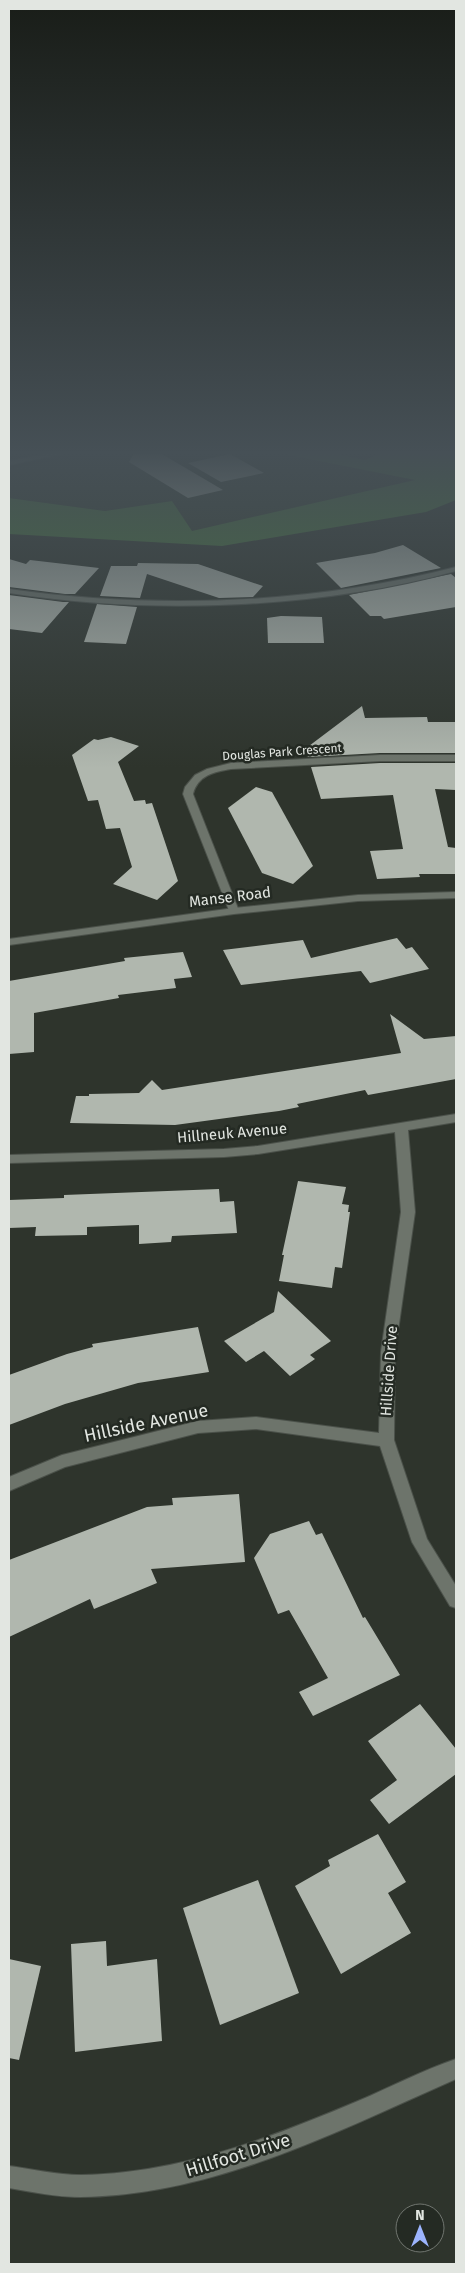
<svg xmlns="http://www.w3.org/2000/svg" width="465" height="2273" font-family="'Fira Sans',sans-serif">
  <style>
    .built { fill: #343e31 }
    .forest { fill: #47783b }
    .building { fill: #b0b7ae }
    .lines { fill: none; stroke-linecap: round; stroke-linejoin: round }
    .minor-casing { stroke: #4b514a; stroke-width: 2 }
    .tertiary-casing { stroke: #4b514a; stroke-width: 2 }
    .minor { fill: #6d746b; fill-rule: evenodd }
    .tertiary { fill: #6d746b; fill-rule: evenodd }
    .labels { text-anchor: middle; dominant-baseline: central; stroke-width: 5; stroke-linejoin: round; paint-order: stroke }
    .far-street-label { font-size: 12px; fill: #e2e6e1; stroke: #242a23 }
    .street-label { font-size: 15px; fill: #e2e6e1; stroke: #242a23 }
    .near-street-label { font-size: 18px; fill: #e2e6e1; stroke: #242a23 }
  </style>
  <rect width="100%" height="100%" fill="#2e342c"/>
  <polygon class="built" points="110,450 281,450 289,455 417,480 192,532 172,501 105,511 9,498 9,469"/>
  <polygon class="forest" points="281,450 318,450 365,460 388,450 456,450 456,500 426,512 222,546 9,534 9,498 105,511 172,501 192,531 415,480 289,455"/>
  <g class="building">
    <polygon points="136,450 155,450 223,490 188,498 129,462"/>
    <polygon points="230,454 264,473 221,482 188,463"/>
    <polygon points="403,545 441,568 341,588 316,563 375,553"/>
    <polygon points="9,559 26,564 30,560 99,568 75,594 65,594 9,587"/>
    <polygon points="138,563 198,564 263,586 253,597 219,598 147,574 140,598 100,596 111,566 137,566"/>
    <polygon points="451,574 456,578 456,607 384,619 381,616 370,616 349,595"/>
    <polygon points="9,595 63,602 69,602 42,633 9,629"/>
    <polygon points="97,604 137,607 126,644 84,642"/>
    <polygon points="281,616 322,617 324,643 268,643 267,618"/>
    <polygon points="362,706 365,718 427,717 428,722 456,722 456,753 380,753 308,757 305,749"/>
    <polygon points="111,737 139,746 118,762 134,801 145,800 146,804 152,803 178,881 157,900 113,884 132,867 120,828 106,829 98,800 88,801 72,755 94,739 98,740"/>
    <polygon points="380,763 456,763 456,790 435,789 448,847 456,848 456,874 419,874 420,877 377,879 370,851 403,849 393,795 321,799 311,767"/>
    <polygon points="256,787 272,792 313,866 293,884 262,873 228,808"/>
    <polygon points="397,938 406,949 412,947 429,969 370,983 361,971 241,985 223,950 303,940 311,958"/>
    <polygon points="183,952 192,977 174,979 176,988 118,995 119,998 34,1013 34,1052 9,1054 9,981 125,961 124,958"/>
    <polygon points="390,1014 424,1039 456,1036 456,1079 368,1095 365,1090 297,1104 299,1107 279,1111 175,1125 70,1123 76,1096 89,1096 89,1094 139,1093 152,1080 162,1090 401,1053"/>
    <polygon points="298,1181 346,1187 342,1204 349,1205 348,1212 350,1212 342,1268 335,1267 332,1288 279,1281 284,1255 282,1255"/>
    <polygon points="219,1189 220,1202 234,1201 237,1233 172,1236 171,1242 139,1244 139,1225 87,1227 87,1235 35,1236 36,1227 9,1228 9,1200 64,1198 64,1195"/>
    <polygon points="278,1291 331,1341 310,1355 315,1359 290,1376 264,1351 246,1362 224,1341 274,1312"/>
    <polygon points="198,1327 209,1372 138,1383 65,1404 9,1425 9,1375 67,1354 93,1347 92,1344"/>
    <polygon points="239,1494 245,1562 151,1569 157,1583 94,1609 90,1599 9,1637 9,1560 147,1507 173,1505 172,1498"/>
    <polygon points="309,1521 316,1535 322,1533 363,1618 365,1617 400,1675 313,1716 299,1692 328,1678 289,1610 278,1614 254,1558 270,1534"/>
    <polygon points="420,1704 456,1749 456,1774 389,1824 370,1800 397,1780 368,1741"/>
    <polygon points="378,1834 406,1882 388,1893 411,1933 341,1974 295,1886 330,1866 328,1860"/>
    <polygon points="258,1880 299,1993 220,2025 183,1908"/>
    <polygon points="106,1941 107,1966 157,1959 162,2041 75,2052 71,1944"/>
    <polygon points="9,1959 41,1966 19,2060 9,2058"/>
  </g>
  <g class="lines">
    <defs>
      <g id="minor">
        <path d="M456,567V571C319,609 150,615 9,593V589C156,610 312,604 456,567Z"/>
        <path d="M380,755H456V761H380L231,769C214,772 198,775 193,794L239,911L238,913H230L183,794L185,787L195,775L207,769L231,763Z"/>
        <polygon points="456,1114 456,1122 408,1130 415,1212 395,1352 394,1440 427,1539 456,1586 456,1608 450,1606 412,1542 380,1446 256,1429 198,1433 65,1467 9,1491 9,1477 62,1455 198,1421 256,1417 379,1433 381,1352 401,1212 395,1132 258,1154 224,1157 9,1163 9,1155 224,1149 258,1146"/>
        <path d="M456,2059V2079C338,2131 213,2196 80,2197C56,2197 32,2192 9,2188V2166C33,2169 57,2175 81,2175C178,2174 270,2138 358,2101C391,2087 423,2070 456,2059Z"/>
      </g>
      <g id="tertiary">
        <polygon points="67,450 80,450 9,465 9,461"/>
        <polygon points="456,892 456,898 358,901 234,914 9,945 9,939 234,908 358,895"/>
      </g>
    </defs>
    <use href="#minor" class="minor-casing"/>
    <use href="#tertiary" class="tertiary-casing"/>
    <use href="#minor" class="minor"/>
    <use href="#tertiary" class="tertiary"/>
  </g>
  <linearGradient id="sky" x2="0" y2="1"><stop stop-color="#191d18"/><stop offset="0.59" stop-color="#465056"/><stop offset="1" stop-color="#465056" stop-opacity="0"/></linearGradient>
  <rect width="465" height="768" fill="url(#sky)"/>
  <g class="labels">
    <g class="far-street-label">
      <text transform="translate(282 752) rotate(-4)">Douglas Park Crescent</text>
    </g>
    <g class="street-label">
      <text transform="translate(230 897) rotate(-7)">Manse Road</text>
      <text transform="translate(232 1133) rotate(-5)">Hillneuk Avenue</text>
      <text transform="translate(389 1371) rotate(-86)">Hillside Drive</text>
    </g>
    <g class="near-street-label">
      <text transform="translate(146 1423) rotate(-12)">Hillside Avenue</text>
      <text transform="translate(238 2155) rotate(-17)">Hillfoot Drive</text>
    </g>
  </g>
  <rect width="465" height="2273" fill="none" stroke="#e2e6e1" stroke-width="20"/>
  <g transform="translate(420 2228)"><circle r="24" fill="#242a23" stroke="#70756f"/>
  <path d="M0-4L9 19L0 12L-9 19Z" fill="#9cb4fd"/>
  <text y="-8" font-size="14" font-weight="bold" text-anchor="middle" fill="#e2e6e1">N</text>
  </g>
</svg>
